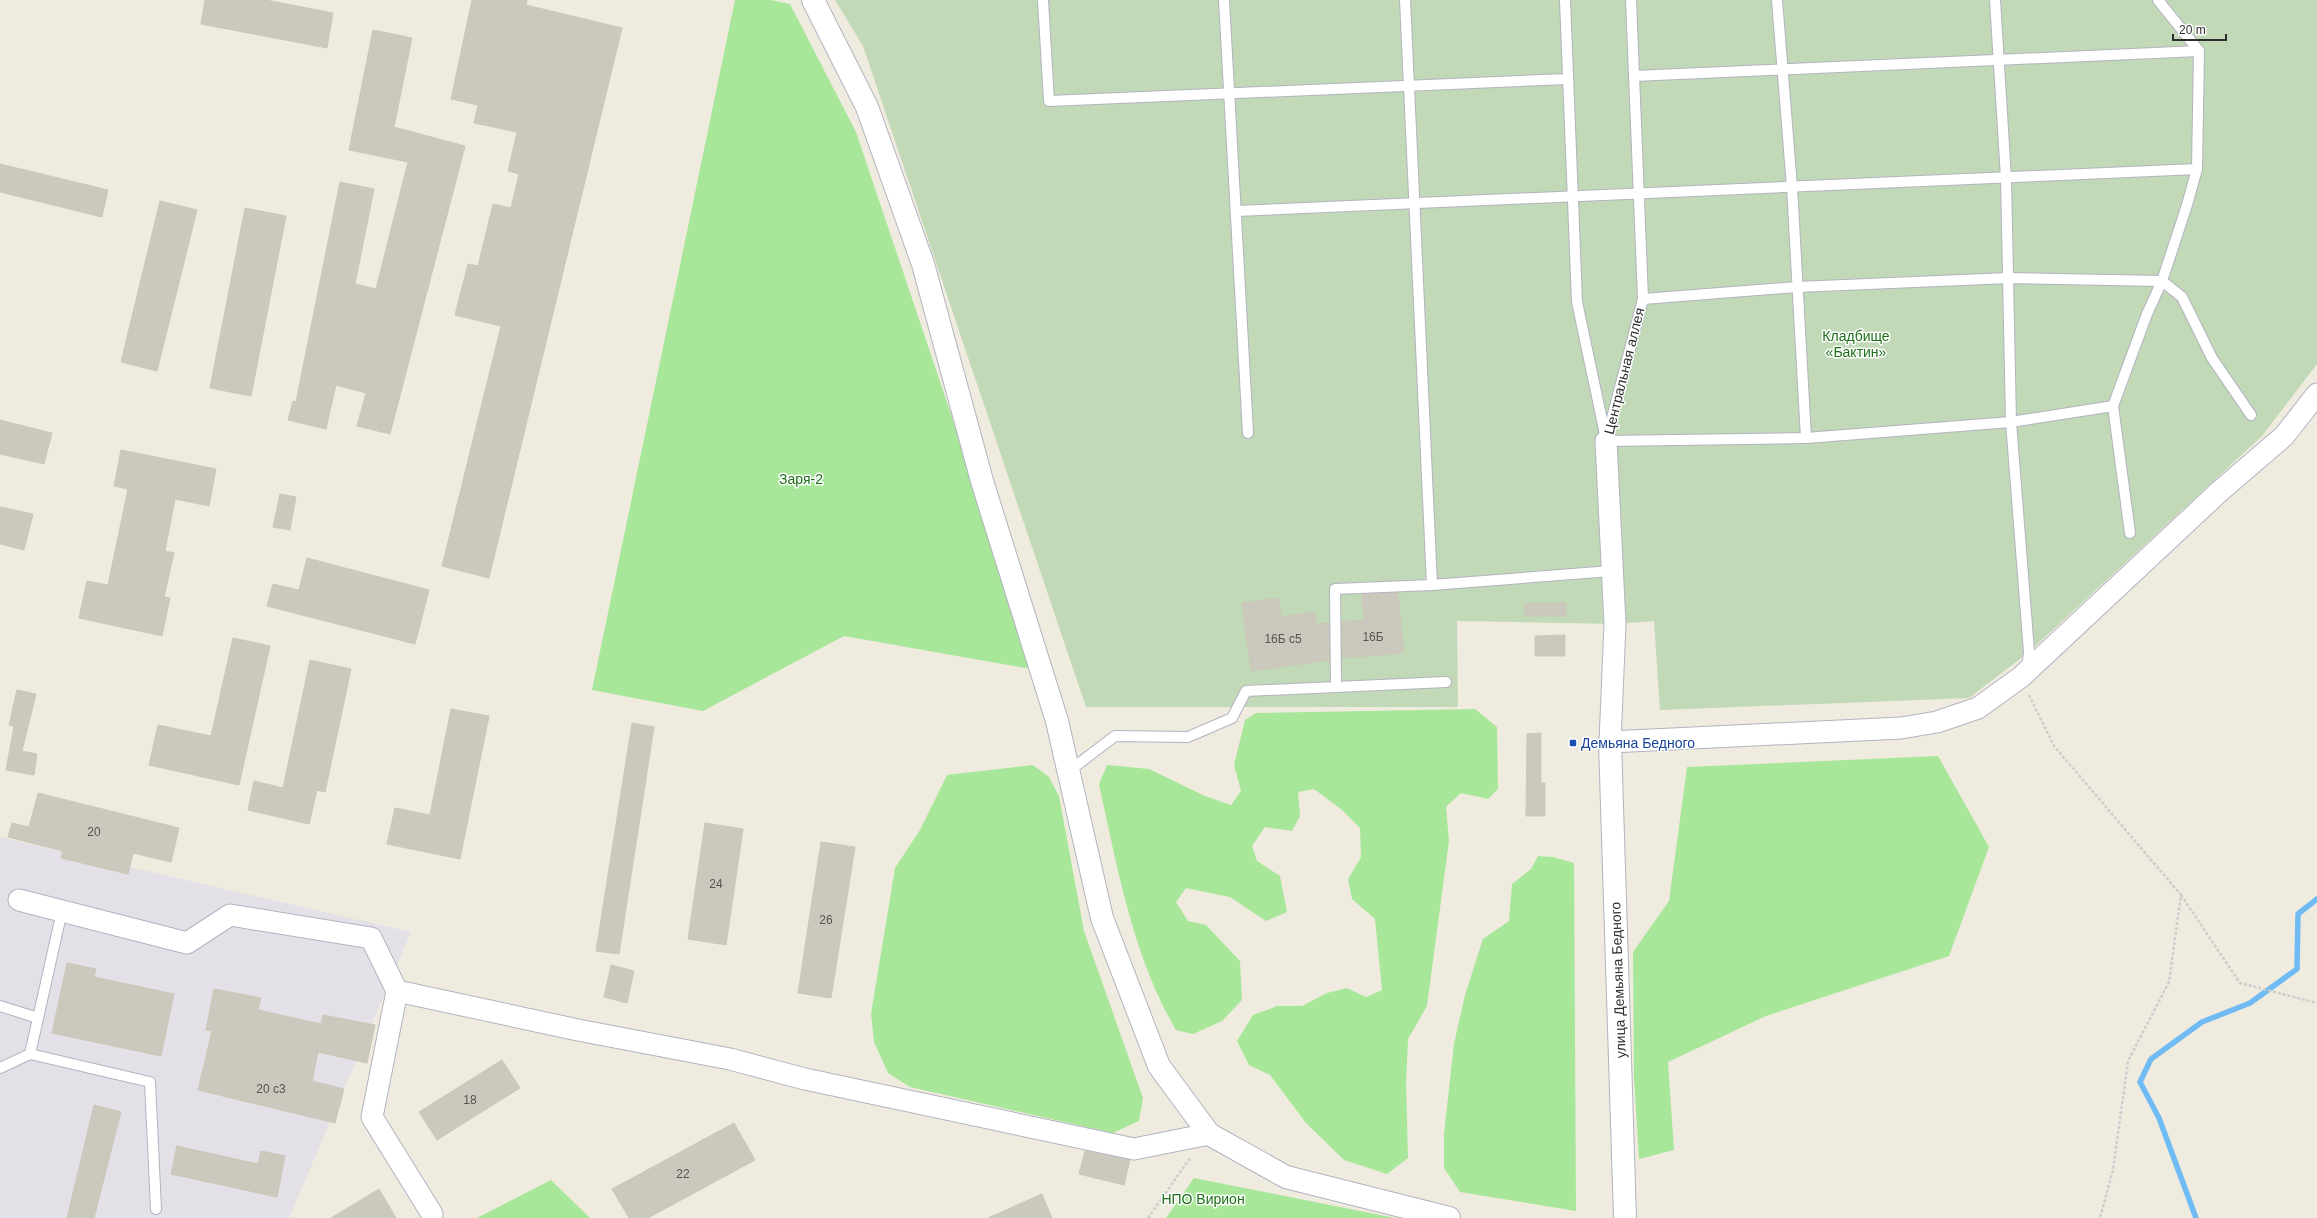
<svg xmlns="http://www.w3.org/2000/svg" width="2317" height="1218" font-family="Helvetica,sans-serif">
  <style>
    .industrial { fill: #e3e0e7 }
    .green { fill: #a8e79a }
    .cemetery { fill: #c1d9b6 }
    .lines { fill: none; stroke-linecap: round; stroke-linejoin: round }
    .stream { stroke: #70bbf4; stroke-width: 5.5 }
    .building { fill: #cbc9be; stroke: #cbc7b8 }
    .lane-casing { stroke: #b3b3c1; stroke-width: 12 }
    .street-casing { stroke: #b3b3c1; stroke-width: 23 }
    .secondary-casing { stroke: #b3b3c1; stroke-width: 24 }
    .path { stroke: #cdcdcd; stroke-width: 2.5; stroke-dasharray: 3 2; stroke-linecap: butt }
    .lane { stroke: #fff; stroke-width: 10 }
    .street { stroke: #fff; stroke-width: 21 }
    .secondary { stroke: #fff; stroke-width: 22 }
    .transit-dot { fill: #1a4fb4; stroke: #fff; stroke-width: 1.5 }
    .labels { text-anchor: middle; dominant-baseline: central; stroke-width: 3; stroke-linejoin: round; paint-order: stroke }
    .number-label { font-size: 12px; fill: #545451 }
    .park-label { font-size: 14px; fill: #1c6f18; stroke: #fff }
    .street-label { font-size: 14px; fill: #2d2d2d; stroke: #fff }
    .transit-label { font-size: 14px; fill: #164399; stroke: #fff; text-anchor: start }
  </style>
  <rect width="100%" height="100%" fill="#efebdf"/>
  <polygon class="industrial" points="0,837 411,932 289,1218 0,1218"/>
  <g class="green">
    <polygon points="735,0 771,0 790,4 856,132 1037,670 844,636 703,711 592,690"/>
    <path d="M1475,709L1497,727L1498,789L1488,799L1461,793L1446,807L1449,841L1427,1006L1408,1039L1406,1083L1408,1158L1387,1174L1344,1160L1306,1123L1270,1075L1249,1065L1237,1041L1253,1015L1277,1006H1302L1327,993L1347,988L1366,997L1382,990L1375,919L1352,899L1348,879L1361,857L1360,828L1342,810L1314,789L1298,792L1300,816L1292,831L1265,827L1252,846L1257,861L1280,876L1287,912L1266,921L1230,897L1186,888L1176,902L1188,921L1206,925L1240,961L1242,1000L1222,1021L1193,1034L1176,1030C1133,957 1117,866 1099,784L1107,765L1149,769L1205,796L1231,805L1241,791L1234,765L1245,720L1256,713Z"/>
    <polygon points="1938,756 1989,847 1949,956 1766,1016 1668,1062 1674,1150 1639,1159 1634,1078 1633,952 1669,901 1687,767"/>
    <polygon points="1033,765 1049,777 1059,796 1084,931 1143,1098 1139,1121 1113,1133 910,1087 888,1073 874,1042 871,1014 895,868 920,830 947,775"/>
    <polygon points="1538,856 1553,857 1574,863 1576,1211 1460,1192 1444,1168 1444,1134 1454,1044 1465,995 1483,939 1509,921 1512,884 1531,869"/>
    <polygon points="1194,1178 1395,1218 1166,1218"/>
    <polygon points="551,1180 590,1218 477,1218"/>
  </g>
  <polygon class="cemetery" points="835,0 2317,0 2317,364 2262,436 2029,652 1969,698 1660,710 1654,621 1615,624 1457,621 1458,707 1086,707 863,46"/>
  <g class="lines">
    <polyline class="stream" points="2196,1218 2159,1118 2140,1082 2151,1059 2202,1022 2250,1003 2297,969 2298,914 2317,899"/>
  </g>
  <g class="building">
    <polygon points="205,0 266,0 333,13 327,48 201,24"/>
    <polygon points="472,0 527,0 526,5 622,28 489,578 442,566 501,326 455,315 468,264 478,266 493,204 511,208 519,174 508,171 517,132 474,123 478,105 451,99"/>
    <polygon points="373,30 412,38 394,127 465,146 390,434 357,426 366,393 336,385 326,429 288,420 293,401 296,402 340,182 374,189 355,284 376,289 408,162 349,150"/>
    <polygon points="0,164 108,190 102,217 0,192"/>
    <polygon points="160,201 197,210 157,371 121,362"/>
    <polygon points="245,208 286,216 251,396 210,388"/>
    <polygon points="0,420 52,433 44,464 0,454"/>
    <polygon points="121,450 216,469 209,506 175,499 165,551 174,553 164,597 170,598 162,636 79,618 87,581 108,585 128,489 114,486"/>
    <polygon points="280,494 296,497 290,530 273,527"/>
    <polygon points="0,507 33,514 24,550 0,544"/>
    <polygon points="307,558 429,590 415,644 267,606 273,584 299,590"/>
    <polygon points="1398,593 1404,653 1342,658 1342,622 1364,620 1362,594"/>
    <polygon points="1278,598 1281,617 1314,612 1316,624 1329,623 1329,660 1251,671 1242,603"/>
    <rect x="1525" y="603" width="41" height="13"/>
    <polygon points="1565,635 1565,656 1535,656 1535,636"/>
    <polygon points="233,638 270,646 239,785 149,765 158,725 211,736"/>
    <polygon points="310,660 351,669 325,792 317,790 309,824 248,810 254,781 283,788"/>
    <polygon points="17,690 36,694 22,751 37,754 34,775 6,770 14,726 9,725"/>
    <polygon points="451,709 489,716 460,859 387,844 395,808 430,815"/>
    <polygon points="632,723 654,727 619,954 596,951"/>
    <polygon points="1541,733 1541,783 1545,783 1545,816 1526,816 1527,734"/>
    <polygon points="38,793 179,828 171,862 133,853 128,874 61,858 63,851 8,837 12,823 29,827"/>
    <polygon points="705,823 743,829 726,945 688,939"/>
    <polygon points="821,842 855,847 831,998 798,993"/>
    <polygon points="67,963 96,969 94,977 174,994 161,1056 52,1033"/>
    <polygon points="611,965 634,971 627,1003 604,997"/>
    <polygon points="214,989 261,998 258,1010 321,1024 323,1015 375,1025 367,1063 318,1052 312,1081 344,1089 335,1123 198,1090 212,1031 206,1030"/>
    <polygon points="502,1060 520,1088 437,1140 419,1112"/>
    <polygon points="94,1105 121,1112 94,1218 67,1218"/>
    <polygon points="734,1123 755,1160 648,1218 629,1218 612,1189"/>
    <polygon points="177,1146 258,1164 261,1151 285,1156 277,1197 171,1174"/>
    <polygon points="1085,1151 1130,1160 1124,1185 1079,1174"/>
    <polygon points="379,1189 396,1218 331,1218"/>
    <polygon points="1042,1194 1052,1218 988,1218"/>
  </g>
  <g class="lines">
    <defs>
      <g id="lane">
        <polyline points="1043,0 1049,101 1568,79"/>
        <polyline points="1224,0 1248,433"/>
        <polyline points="1405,0 1432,585"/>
        <polyline points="1565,0 1577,302 1606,439"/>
        <polyline points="1777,0 1792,187 1806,438"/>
        <polyline points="1995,0 2006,178 2011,422 2029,652 2027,669"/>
        <polyline points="1634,76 2199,51"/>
        <polyline points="1236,211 2197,169"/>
        <polyline points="1643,299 1797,287 2009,278 2162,281 2182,297 2212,358 2251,415"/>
        <polyline points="1606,441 1806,438 2011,422 2113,406"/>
        <polyline points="1606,441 1643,299 1631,0"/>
        <polyline points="2130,533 2113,406 2147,314 2162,281 2187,205 2197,169 2199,51 2158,0"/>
        <polyline points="1336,687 1335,589 1432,585 1611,571"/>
        <polyline points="1069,771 1115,736 1188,737 1232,718 1246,691 1446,682"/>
        <polyline points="0,1006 38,1018"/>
        <polyline points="30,1054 62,911"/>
        <polyline points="0,1068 30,1054 150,1082 156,1209"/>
      </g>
      <g id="street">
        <polyline points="1606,441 1615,624 1610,742 1901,728 1937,722 1978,708 2021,677 2220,491 2284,436 2317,394"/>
        <polyline points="19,900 187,943 230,915 371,938 397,991 372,1117 432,1214"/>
        <polyline points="397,991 578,1030 730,1059 805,1079 1134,1149 1209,1134"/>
      </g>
      <g id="secondary">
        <polyline points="813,0 867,107 923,264 982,481 1057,721 1102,918 1159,1066 1209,1134 1286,1177 1449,1218"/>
        <polyline points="1610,742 1625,1218"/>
      </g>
    </defs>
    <use href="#lane" class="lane-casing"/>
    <use href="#street" class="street-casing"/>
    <use href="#secondary" class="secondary-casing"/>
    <g class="path">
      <polyline points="2029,695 2054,746 2181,895 2169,982 2128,1061 2113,1170 2100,1218"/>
      <polyline points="2181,895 2240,983 2317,1003"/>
      <polyline points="1148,1218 1190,1158"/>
    </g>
    <use href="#lane" class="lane"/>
    <use href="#street" class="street"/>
    <use href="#secondary" class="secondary"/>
  </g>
  <rect class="transit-dot" x="1569" y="739" width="8" height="8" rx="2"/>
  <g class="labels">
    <g class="number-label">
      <text x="1373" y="637">16Б</text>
      <text x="1283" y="639">16Б с5</text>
      <text x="94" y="832">20</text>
      <text x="716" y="884">24</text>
      <text x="826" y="920">26</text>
      <text x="271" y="1089">20 с3</text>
      <text x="470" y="1100">18</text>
      <text x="683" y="1174">22</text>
    </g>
    <g class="park-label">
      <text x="1856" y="336">Кладбище<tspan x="1856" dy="16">«Бактин»</tspan></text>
      <text x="801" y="479">Заря-2</text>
      <text x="1203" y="1199">НПО Вирион</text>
    </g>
    <g class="street-label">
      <text transform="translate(1624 371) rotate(-76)">Центральная аллея</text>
      <text transform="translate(1618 980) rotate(-92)">улица Демьяна Бедного</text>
    </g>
    <g class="transit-label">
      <text x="1581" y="743">Демьяна Бедного</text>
    </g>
  </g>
  <path d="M2173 34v6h53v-6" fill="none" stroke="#2d2d2d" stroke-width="2"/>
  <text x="2179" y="34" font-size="12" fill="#2d2d2d" stroke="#ffffff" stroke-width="3" paint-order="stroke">20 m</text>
</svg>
